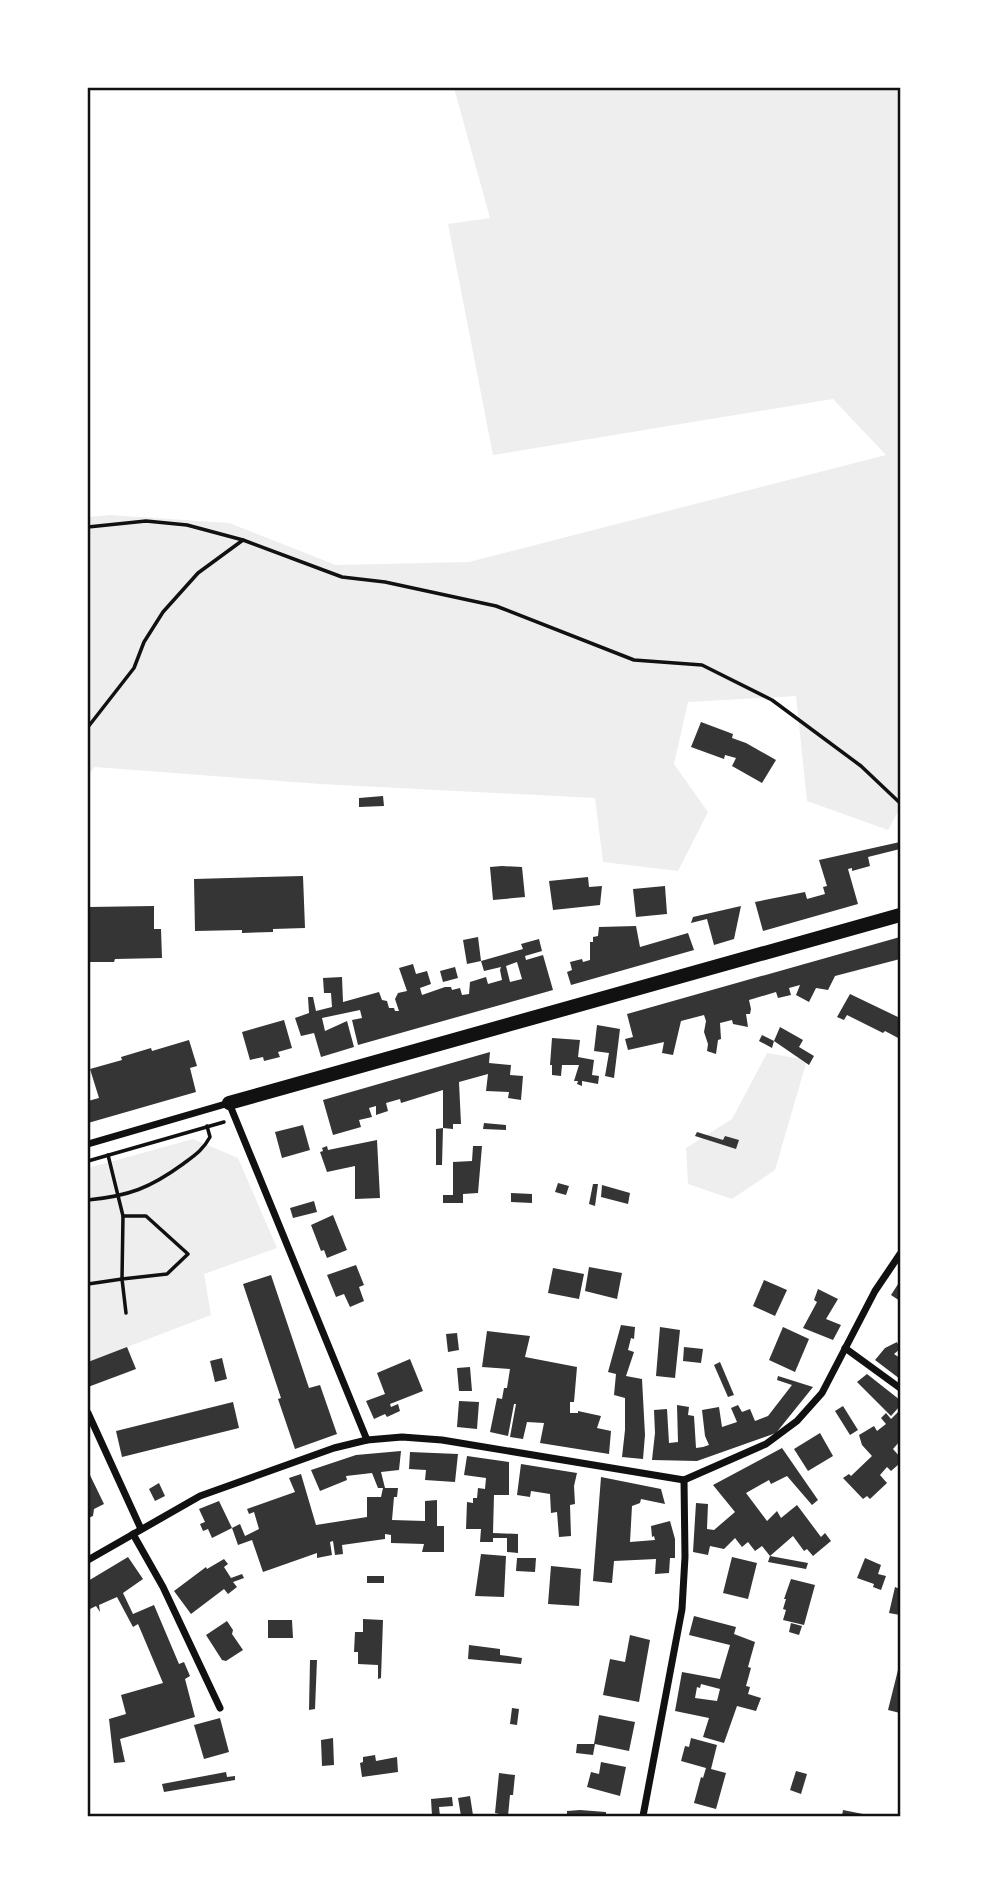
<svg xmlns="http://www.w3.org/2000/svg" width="988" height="1904" font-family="'Asap Condensed',sans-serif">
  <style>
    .green { fill: #eee }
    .building { fill: #353535; fill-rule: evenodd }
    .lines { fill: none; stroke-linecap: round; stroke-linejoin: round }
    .path { stroke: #111; stroke-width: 3.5 }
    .minor { stroke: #111; stroke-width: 7 }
    .secondary { stroke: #111; stroke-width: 14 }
    .neatline { fill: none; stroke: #111; stroke-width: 2.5 }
  </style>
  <rect width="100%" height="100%" fill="#fff"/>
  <g class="green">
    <polygon points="454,88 900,88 900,808 888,830 807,801 796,696 688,702 674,764 708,812 678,871 603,862 595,798 320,784 95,767 88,775 88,517 110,515 229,523 336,565 469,562 886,455 833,399 493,455 448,224 490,218"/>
    <polygon points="767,1053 807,1060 775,1170 732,1199 688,1184 686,1148 732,1119"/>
    <polygon points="193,1139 238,1158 277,1248 204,1274 211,1315 88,1362 88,1168"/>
  </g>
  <g class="building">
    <polygon points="701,722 733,734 732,738 746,743 776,760 762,783 732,766 736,758 725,755 724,759 691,747"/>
    <polygon points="383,796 384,806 359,807 359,798"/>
    <polygon points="900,842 900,849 868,857 870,866 852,871 852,868 848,869 858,904 763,931 755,902 805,892 807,899 825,894 823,887 827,886 819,860"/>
    <polygon points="502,866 522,867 525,897 493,900 490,867"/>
    <polygon points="303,876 305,928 273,929 273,932 242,933 242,930 195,931 194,879"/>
    <polygon points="588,877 589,887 602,886 600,905 553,910 549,881"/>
    <polygon points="665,886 667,914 636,917 633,889"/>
    <polygon points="154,906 154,929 161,929 162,958 115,959 114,962 88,962 88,907"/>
    <polygon points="741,906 734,939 714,945 707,919 691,923 693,917"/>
    <polygon points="636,926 640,947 688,933 694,950 571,985 567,972 572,970 570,962 582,959 583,962 590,960 590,942 593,942 593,937 598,936 599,927"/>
    <path d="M478,937L481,961L523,949L521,944L539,939L542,951L525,956L526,960L543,955L553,990L358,1045L352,1020L362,1018L360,1010L322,1018L325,1031L347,1021L354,1047L321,1057L314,1033L301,1036L295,1018L309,1013L308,997H313L316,1011L332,1007L331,993H324L323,978L342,977L343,1002L379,992L382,1000L387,1001L389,1008H394L395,1011H399L395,999L398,993L407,991L399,968L413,964L416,974L427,971L431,984L420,988L422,995L445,987H451L452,990L460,988L462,995L469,994L470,982L486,977L488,984L502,980L500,970L501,967L484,971L481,961L467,964L463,940ZM517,962L522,979L510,982L506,966Z"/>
    <polygon points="900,937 900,959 835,976 828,990 816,988 809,1002 796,995 800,985 789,988 791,995 778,998 776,992 749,1000 751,1009 750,1014 746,1014 748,1027 733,1024 732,1020 720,1023 721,1039 718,1040 716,1054 707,1051 708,1044 704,1032 706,1021 704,1015 681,1021 673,1055 662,1053 664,1042 628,1050 625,1039 633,1037 627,1014"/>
    <polygon points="455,967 458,978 443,982 440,971"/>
    <polygon points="850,994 900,1018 900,1039 885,1031 883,1033 847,1015 844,1020 837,1017"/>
    <polygon points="284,1020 292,1048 278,1052 280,1057 264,1061 263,1057 250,1060 242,1032"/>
    <polygon points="597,1025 620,1029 614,1078 605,1076 609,1053 594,1051"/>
    <polygon points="780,1027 803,1040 799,1047 814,1056 809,1065 774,1041"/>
    <polygon points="762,1035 774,1041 772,1048 759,1041"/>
    <polygon points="552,1038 580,1040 578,1057 594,1060 592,1075 599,1076 598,1084 582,1081 582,1086 577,1084 578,1081 574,1081 579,1065 562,1065 561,1076 552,1075 552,1065 550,1065"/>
    <polygon points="189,1040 197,1066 190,1068 196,1092 88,1123 88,1101 99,1098 90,1069 122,1060 121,1057 151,1048 152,1051"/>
    <polygon points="490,1052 489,1063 511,1065 510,1075 523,1076 521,1100 508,1098 509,1092 486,1091 488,1074 459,1082 461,1124 453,1124 453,1129 443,1128 443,1090 401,1103 400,1099 386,1103 388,1111 376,1115 376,1106 369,1108 372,1117 359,1120 361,1127 333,1135 323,1100"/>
    <polygon points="484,1123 506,1125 506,1130 483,1129"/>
    <polygon points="303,1125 310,1150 282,1158 275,1132"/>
    <polygon points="443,1128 442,1165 436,1165 436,1129"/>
    <polygon points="697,1132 723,1140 725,1136 739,1140 736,1149 695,1136"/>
    <polygon points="377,1140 380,1198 355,1199 355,1166 327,1172 320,1152 323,1151 322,1148 327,1146 328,1150"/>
    <polygon points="473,1146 482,1146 478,1193 463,1194 463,1203 443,1203 443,1195 453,1195 453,1162 472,1161"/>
    <polygon points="558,1183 569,1186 566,1195 555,1192"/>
    <polygon points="593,1184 598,1184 595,1206 589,1204"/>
    <polygon points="602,1185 630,1193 628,1204 601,1197"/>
    <polygon points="511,1193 532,1194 532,1203 511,1202"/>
    <polygon points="314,1201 317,1212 293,1218 290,1208"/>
    <polygon points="333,1215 347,1250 327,1258 324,1250 321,1251 311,1225"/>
    <polygon points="356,1265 364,1285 359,1287 364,1301 350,1307 344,1294 336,1297 327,1275"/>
    <polygon points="589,1267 622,1273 617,1299 585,1291"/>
    <polygon points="553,1268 584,1274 579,1299 548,1293"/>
    <polygon points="271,1275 309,1388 320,1385 337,1434 295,1449 278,1399 281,1398 243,1284"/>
    <polygon points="764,1280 787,1290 775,1316 753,1306"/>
    <polygon points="900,1281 900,1301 891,1295"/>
    <polygon points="818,1289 838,1299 826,1319 841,1325 833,1340 803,1328 817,1302 814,1300"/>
    <polygon points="621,1325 635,1327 634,1339 631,1338 628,1350 634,1352 626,1376 642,1379 645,1435 643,1459 622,1457 625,1430 625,1398 614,1395 616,1374 608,1372"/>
    <polygon points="660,1327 680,1330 675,1378 656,1376"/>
    <polygon points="783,1327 809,1339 795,1372 769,1360"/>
    <polygon points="487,1331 530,1336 525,1357 577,1367 574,1402 570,1402 570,1413 578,1413 578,1411 601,1416 597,1428 611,1431 609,1454 540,1443 544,1423 527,1422 523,1439 510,1437 516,1404 514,1404 508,1436 490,1432 497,1398 502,1399 504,1388 507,1388 510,1369 482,1367"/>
    <polygon points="457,1333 459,1350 448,1352 446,1334"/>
    <polygon points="897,1342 900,1349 894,1354 900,1358 900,1379 875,1360 885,1348"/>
    <polygon points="127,1347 136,1369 88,1387 88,1362"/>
    <polygon points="684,1347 703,1349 701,1363 683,1361"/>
    <polygon points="222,1358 227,1379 215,1382 210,1361"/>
    <polygon points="410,1359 423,1391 390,1404 391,1407 398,1404 400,1411 387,1417 385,1414 374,1419 366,1401 385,1394 377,1373"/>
    <polygon points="720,1362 734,1395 728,1397 714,1365"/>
    <polygon points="470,1367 472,1391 459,1391 457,1368"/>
    <polygon points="867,1374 900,1400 900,1408 899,1407 891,1416 857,1382"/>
    <polygon points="778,1376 813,1387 776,1433 697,1461 652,1460 655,1433 654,1410 667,1409 669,1443 678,1442 677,1405 689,1407 688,1415 694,1416 696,1448 703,1447 709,1445 705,1436 702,1410 719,1407 722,1427 737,1422 731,1408 738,1405 742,1412 750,1409 755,1421 768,1416 792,1385 777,1380"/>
    <polygon points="459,1401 479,1402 477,1429 457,1427"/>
    <polygon points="233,1402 239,1428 122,1457 116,1431"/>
    <polygon points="843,1406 858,1430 850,1435 835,1411"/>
    <polygon points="900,1410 900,1441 893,1449 900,1457 900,1466 899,1464 891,1471 887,1467 880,1475 887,1483 870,1499 867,1496 863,1499 843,1478 849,1474 851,1476 872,1456 862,1445 859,1435 874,1426 877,1431 886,1424 881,1418 886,1413 891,1419"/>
    <polygon points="820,1433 833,1456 808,1471 794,1449"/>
    <polygon points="782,1448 818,1500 812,1505 787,1476 771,1484 769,1480 746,1493 767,1521 777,1511 781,1518 797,1505 821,1537 825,1533 831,1541 813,1556 807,1549 804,1551 793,1536 770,1556 808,1563 806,1569 768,1562 770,1556 762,1546 755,1551 748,1542 742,1547 735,1538 724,1549 710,1546 708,1555 693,1552 696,1503 708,1504 707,1529 714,1530 735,1512 713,1485"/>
    <polygon points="401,1451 399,1470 381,1472 385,1488 398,1488 397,1497 394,1497 392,1520 425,1521 425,1501 437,1500 437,1526 444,1526 444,1552 422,1552 424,1544 391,1543 391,1535 385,1534 385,1539 342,1545 343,1554 335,1555 333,1541 330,1542 332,1555 317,1558 317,1553 263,1572 252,1540 238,1545 232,1528 240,1524 245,1536 259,1529 254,1512 249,1514 247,1509 295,1492 289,1478 301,1474 316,1525 367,1517 367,1497 381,1497 383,1488 378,1488 372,1473 346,1476 347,1480 320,1491 311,1470 356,1455"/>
    <polygon points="410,1452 458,1454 455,1482 425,1480 426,1470 409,1469"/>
    <polygon points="467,1456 509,1462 509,1495 494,1495 493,1533 518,1534 518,1553 507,1552 507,1538 493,1538 493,1542 480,1542 481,1529 466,1529 467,1502 473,1503 473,1498 477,1498 478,1488 485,1489 486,1478 464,1475"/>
    <polygon points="521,1464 577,1473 574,1486 575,1504 570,1505 571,1536 559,1537 557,1512 551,1513 550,1494 531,1491 530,1497 517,1495"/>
    <polygon points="88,1471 104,1504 94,1509 93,1516 88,1518"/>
    <polygon points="601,1477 661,1489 665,1504 641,1499 640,1503 632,1506 630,1542 655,1540 654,1536 652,1537 651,1526 670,1521 675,1539 675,1558 670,1558 669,1573 655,1574 656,1559 614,1561 612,1583 593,1581"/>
    <polygon points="159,1483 165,1496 155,1501 149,1489"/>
    <polygon points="219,1501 232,1528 212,1538 208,1529 203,1531 200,1524 205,1522 199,1509"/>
    <polygon points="481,1554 506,1556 504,1597 475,1596"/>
    <polygon points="128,1557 143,1579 123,1593 133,1614 154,1605 179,1664 184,1662 190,1676 185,1679 195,1717 120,1739 125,1762 114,1763 109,1719 126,1714 121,1695 163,1683 138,1624 133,1627 117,1597 99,1605 100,1612 96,1606 88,1610 88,1581"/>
    <polygon points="732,1557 757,1563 748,1599 723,1593"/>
    <polygon points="517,1558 536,1558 535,1572 516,1571"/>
    <polygon points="865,1558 881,1565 878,1574 886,1576 881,1590 873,1587 874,1584 857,1578"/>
    <polygon points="224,1559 228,1564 224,1567 231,1578 242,1574 244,1578 233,1582 237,1587 228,1594 224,1589 191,1614 174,1591 206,1567 207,1569"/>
    <polygon points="551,1566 581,1569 579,1606 548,1604"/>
    <rect x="367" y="1576" width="17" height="7"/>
    <polygon points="791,1579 815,1585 804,1625 783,1620 786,1610 783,1609 786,1599 784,1599"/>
    <polygon points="895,1587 900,1589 900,1615 889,1613"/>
    <path d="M694,1616L736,1627L734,1634L755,1642L748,1667L751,1668L746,1686L750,1687L748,1694L761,1698L756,1711L737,1706L724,1743L703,1737L709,1718L675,1711L682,1672L720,1679L730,1645L689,1635ZM701,1684L720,1689L717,1701L695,1698L697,1687L700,1688Z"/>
    <polygon points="363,1619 383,1620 381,1678 378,1679 378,1665 358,1664 358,1652 354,1652 355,1632 363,1632"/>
    <polygon points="268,1620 292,1620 293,1638 268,1638"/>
    <polygon points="227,1621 233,1630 232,1634 243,1650 226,1661 222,1660 206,1635"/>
    <polygon points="791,1623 802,1626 799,1635 789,1632"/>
    <polygon points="630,1635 650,1640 639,1702 603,1695 610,1659 625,1662"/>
    <polygon points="469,1645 500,1649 500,1655 522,1658 521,1664 468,1659"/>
    <polygon points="310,1660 317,1660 315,1709 309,1710"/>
    <polygon points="898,1670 900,1671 900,1713 888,1710"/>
    <polygon points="512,1708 519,1709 517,1725 510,1724"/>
    <polygon points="599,1715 635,1722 629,1751 595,1744 593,1755 576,1753 577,1744 594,1744"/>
    <polygon points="220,1718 229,1752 204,1759 194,1725"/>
    <polygon points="333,1738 334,1765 322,1766 321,1740"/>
    <polygon points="691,1738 717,1745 711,1769 726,1773 716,1809 694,1803 701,1777 703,1778 706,1768 681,1761 685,1746 689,1747"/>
    <polygon points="375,1755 376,1761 397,1757 398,1772 362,1777 360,1763 363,1762 363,1757"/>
    <polygon points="601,1762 626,1767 620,1796 587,1787 591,1772 599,1774"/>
    <polygon points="796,1771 807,1774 801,1794 790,1790"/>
    <polygon points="226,1772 227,1777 235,1776 235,1780 164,1792 162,1784"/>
    <polygon points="499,1773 515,1775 513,1795 510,1795 508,1816 495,1813"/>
    <polygon points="470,1796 473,1815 461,1816 458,1798"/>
    <polygon points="452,1797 453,1806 439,1807 440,1816 432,1816 431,1799"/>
    <polygon points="580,1810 606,1812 606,1816 567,1816 567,1811"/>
    <polygon points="843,1810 868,1815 868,1816 842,1816"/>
  </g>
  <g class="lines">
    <g class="path">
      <polyline points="88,527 146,521 187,525 243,540 342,577 385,582 496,606 634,660 702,665 772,700 861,766 900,803"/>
      <polyline points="88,727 134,668 144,642 163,612 198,573 243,540"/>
      <polyline points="108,1155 123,1216 146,1216 188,1254 167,1274 122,1279 126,1313"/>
      <polyline points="88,1161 224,1122"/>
      <path d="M88,1200C129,1196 150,1188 183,1164C195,1155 203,1150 210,1137L207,1126"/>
      <polyline points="88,1284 122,1279 123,1216"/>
    </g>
    <g class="minor">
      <polyline points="88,1144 229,1103 367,1440"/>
      <polyline points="845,1348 900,1388"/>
      <polyline points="88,1413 141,1529"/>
      <polyline points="133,1534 163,1587 220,1708"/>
      <polyline points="88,1560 200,1496 334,1448 367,1440 402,1437 442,1440 684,1480 766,1444 797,1421 822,1393 875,1291 900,1254"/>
      <polyline points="643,1816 682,1609 685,1557 684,1480"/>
    </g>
    <polyline class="secondary" points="229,1103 900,915"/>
  </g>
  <rect width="988" height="1904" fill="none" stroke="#ffffff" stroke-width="178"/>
  <rect x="89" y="89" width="810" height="1726" class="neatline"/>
</svg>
